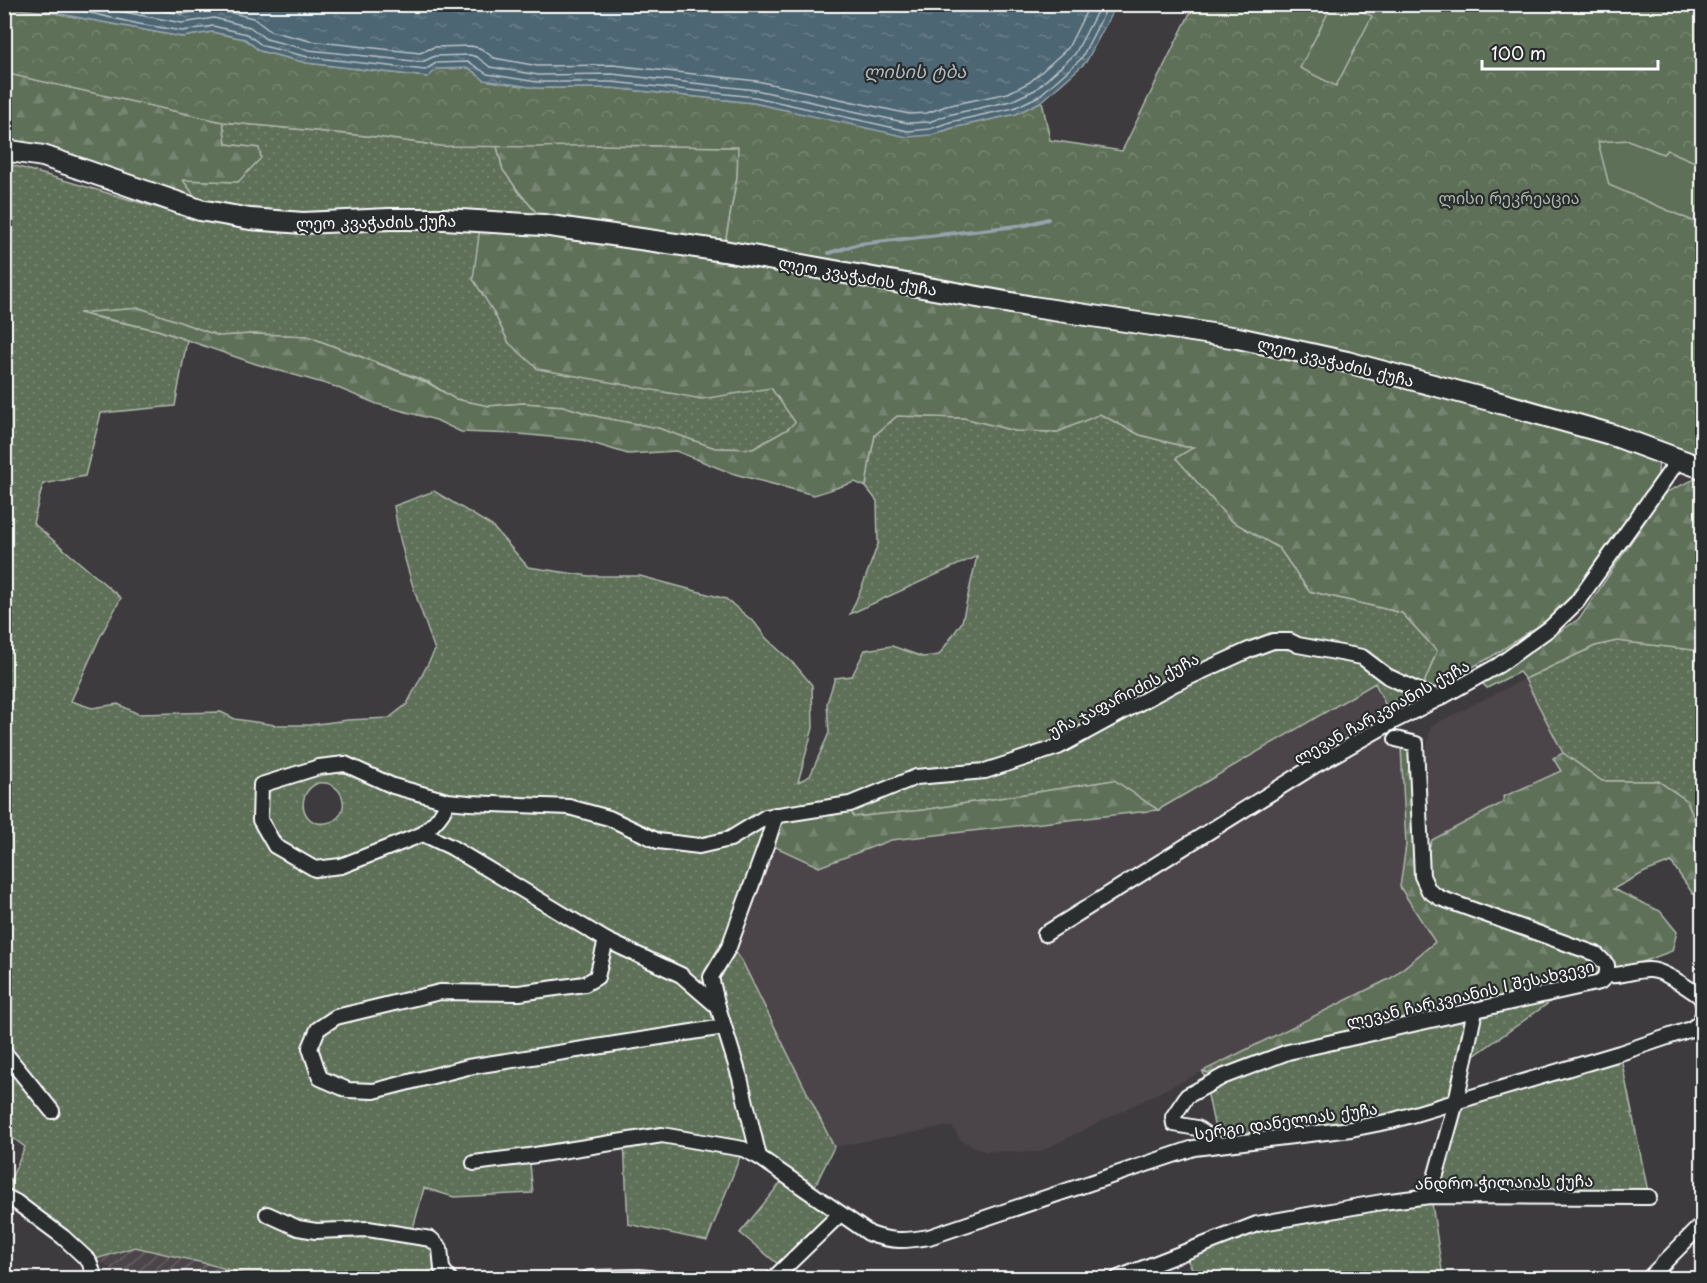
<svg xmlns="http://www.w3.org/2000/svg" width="1707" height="1283" font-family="'Playpen Sans','Noto Sans Georgian',sans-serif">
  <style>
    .built { fill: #4c4549 }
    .industrial { fill: url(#industrial-furrows) }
    .grass { fill: url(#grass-dots); stroke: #aeb7ac; stroke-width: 1.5; fill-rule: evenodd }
    .forest { fill: url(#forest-firs); stroke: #aeb7ac; stroke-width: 1.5 }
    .park { fill: url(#park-crowns); stroke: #aeb7ac; stroke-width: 1.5 }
    .pitch { fill: #5e6f58; stroke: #aeb7ac; stroke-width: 1.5 }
    .water { fill: url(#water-ripples); stroke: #95a3ab; stroke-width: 1.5 }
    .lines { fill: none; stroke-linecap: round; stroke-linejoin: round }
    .shore { stroke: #b8c2c7; stroke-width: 1.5 }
    .stream { stroke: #95a3ab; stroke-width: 4 }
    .minor-casing { stroke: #fff; stroke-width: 18 }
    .secondary-casing { stroke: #fff; stroke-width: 24 }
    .minor { stroke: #2a2d2e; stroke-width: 14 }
    .secondary { stroke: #2a2d2e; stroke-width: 20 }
    .labels { text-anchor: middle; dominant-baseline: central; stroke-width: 4.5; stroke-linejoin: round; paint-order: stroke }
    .park-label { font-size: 16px; fill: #aeb7ac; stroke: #2a2d2e }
    .street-label { font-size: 16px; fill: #fff; stroke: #2a2d2e }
    .water-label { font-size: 18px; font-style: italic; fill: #afbac0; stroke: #2a2d2e }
  </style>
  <defs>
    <pattern id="industrial-furrows" width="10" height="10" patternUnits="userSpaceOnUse" patternTransform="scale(1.5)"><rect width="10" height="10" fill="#4c4549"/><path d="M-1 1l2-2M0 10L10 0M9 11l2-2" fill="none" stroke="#676164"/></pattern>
    <pattern id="grass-dots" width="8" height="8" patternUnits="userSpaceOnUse" patternTransform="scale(1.5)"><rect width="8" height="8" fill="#5e6f58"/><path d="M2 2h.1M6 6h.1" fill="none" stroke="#768571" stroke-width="1.8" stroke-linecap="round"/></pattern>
    <pattern id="forest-firs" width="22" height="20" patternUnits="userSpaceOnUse" patternTransform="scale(1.5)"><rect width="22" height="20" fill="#5e6f58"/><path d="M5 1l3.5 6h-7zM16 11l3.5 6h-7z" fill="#768571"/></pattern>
    <pattern id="park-crowns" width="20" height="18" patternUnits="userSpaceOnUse" patternTransform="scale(1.5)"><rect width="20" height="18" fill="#5e6f58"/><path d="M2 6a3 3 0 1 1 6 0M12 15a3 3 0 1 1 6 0" fill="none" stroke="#768571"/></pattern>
    <pattern id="water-ripples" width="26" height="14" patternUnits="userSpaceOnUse" patternTransform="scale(1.5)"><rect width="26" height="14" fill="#4e6673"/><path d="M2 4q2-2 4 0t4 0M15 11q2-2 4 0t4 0" fill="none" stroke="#697d88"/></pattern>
  </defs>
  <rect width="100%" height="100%" fill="#3e3b3e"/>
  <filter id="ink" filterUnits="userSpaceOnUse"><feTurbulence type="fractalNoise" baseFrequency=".0167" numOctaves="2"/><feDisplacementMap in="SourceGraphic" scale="12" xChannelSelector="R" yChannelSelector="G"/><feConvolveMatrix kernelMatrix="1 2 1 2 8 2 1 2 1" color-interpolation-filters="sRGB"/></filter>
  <g filter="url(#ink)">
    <g class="built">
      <polygon points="1525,679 1563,753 1554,758 1561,771 1504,797 1504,802 1432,840 1423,767 1431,726"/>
      <polygon points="1375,683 1394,721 1401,746 1406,845 1400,887 1436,941 1391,978 1039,1152 985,1151 962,1141 952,1127 942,1127 834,1147 742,961 733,949 767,843 819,867 891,840 1158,810"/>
    </g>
    <polygon class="industrial" points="135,1247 212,1265 257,1278 177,1278 136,1271 118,1274 96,1259"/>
    <g class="grass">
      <polygon points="223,122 377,137 441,146 497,146 503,170 519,192 542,219 305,216 201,205 182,180 238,182 258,148 226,144"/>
      <path d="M5,163L203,221L275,228H480L493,311L509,343L742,391L771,388L796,422L788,429L753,449L715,448L658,428L599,417L563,406L523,403L489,406L455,399L428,382L307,336L253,334L219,336L140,308L82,313L94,317L157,330L187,340L175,406L101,413L85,476L43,484L33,523L121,598L100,637L71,701L92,708L118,704L138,714L221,712L235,719L275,725H309L348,720L389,718L407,704L435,650C418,603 401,556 394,506L434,491L492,526L528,567L589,576H640L726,599L755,623L766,638L796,666L812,685L813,728L798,782L810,776L829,733L827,703L835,678L852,676L865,650L892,646L923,657L939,655L962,622L977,556L850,614L862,587L878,544L877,501L866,487L870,459L875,435L897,416L964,418L1015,431L1057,432L1100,414L1140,435L1186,447H1196L1177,459L1230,520L1279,548L1309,591L1402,613L1437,651L1419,696L1388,710L1375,683L1158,810L1114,780L923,810L853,817L850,804L782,814L725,939L742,961L834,1147L811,1194L840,1214L784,1269L740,1233L786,1176L743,1149L707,1241L628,1224L624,1141L529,1156L533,1193L454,1197L424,1188L411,1236L431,1239L449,1278H257L212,1265L135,1247L96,1259C68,1234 39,1207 6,1190L25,1147L5,1132ZM318,783C347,780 353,819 326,823C301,827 294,793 318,783ZM714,964L717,1006L699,990Z"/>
      <polygon points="1617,641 1702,651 1702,835 1686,800 1658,781 1602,781 1563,753 1525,679 1595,646"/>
      <polygon points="1567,990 1464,1063 1456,1102 1620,1053 1649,1197 1431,1197 1443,1277 1534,1278 1198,1278 1183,1253 1257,1224 1430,1196 1456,1103 1391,1121 1218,1144 1203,1071 1222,1077 1288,1052"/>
    </g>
    <g class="forest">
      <polygon points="5,73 223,122 226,144 259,148 261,158 238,182 183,180 201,205 5,147"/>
      <polygon points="598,145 739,147 737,178 725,243 542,219 519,192 503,170 497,146"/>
      <polygon points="480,228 543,233 591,240 985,307 1071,323 1209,343 1313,362 1608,440 1659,458 1658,475 1571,596 1546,621 1491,657 1419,696 1437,651 1402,613 1309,591 1279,548 1230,520 1176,458 1194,447 1186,447 1140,435 1100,414 1058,432 1015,431 964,418 897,416 875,435 870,459 866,487 855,482 814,495 731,473 676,451 628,454 582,440 519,434 461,432 436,420 377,404 333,386 256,364 158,330 79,313 140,308 219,336 253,334 307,336 428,383 455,399 489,406 523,403 563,406 599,417 658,428 715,448 753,449 788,429 795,422 771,388 702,399 538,369 509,343 493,311 473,279"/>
      <polygon points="1702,476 1702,651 1617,641 1595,646 1525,679 1519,672 1487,688 1482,683 1512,664 1580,618 1664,493"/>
      <polygon points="1416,744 1418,876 1432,840 1504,802 1503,797 1561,771 1553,758 1563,753 1602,781 1658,781 1686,800 1702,835 1702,890 1693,894 1671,862 1645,872 1613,889 1660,911 1677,932 1672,951 1624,969 1607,965 1607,975 1288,1052 1222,1077 1203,1071 1391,978 1435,942 1400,887 1406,845 1401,746"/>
      <polygon points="1114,780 1158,810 891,840 819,867 767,843 782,814 850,804 853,817 923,810"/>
    </g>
    <polygon class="park" points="1194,5 1702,5 1702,460 1613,428 1028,299 725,243 737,178 738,147 598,145 539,147 441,146 377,137 223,122 4,73 4,8 49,12 182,37 212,32 245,39 260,51 307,63 427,77 437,69 469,68 485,80 537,88 612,88 754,103 829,119 932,135 952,128 1016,114 1042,101 1050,140 1122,151"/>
    <g class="pitch">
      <polygon points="1332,5 1350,5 1372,16 1336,86 1300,68"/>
      <polygon points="1628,140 1663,154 1667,150 1702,165 1702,225 1609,185 1598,142"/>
    </g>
    <polygon class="water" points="40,5 1116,5 1086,62 1042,101 1016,114 952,128 932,135 907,137 754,103 612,88 537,88 484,80 469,68 437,69 428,77 307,63 260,51 245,39 212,32 182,37 49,12"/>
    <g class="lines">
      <g class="shore">
        <polyline points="50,4 139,24 182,31 213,26 247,34 263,46 308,57 425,70 436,63 469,62 487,74 537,82 612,82 755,97 908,131 930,129 950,122 1014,108 1039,96 1081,59 1109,4"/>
        <polyline points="82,4 182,23 214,18 250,27 266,39 309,50 422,62 435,56 470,55 477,57 490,67 538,75 612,74 756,90 908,123 929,122 948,115 1011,101 1035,90 1075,54 1101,4"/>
        <polyline points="127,4 182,14 208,9 216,9 253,18 270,31 310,41 420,53 434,47 471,46 480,48 494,58 538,66 613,65 757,81 909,114 927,113 946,106 1008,93 1030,82 1068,48 1090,4"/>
      </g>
      <polyline class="stream" points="829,253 859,244 1026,225 1048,219"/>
      <defs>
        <g id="minor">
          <path d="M776,815L767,843L729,947L711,977L718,1007L740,1078L759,1157L870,1234C892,1242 906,1241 929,1237L1194,1148L1351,1129L1391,1121L1620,1053L1691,1029L1699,1023L1702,1017"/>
          <path d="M423,834C433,824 444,815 447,801"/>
          <polyline points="1045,934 1314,766 1394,721 1440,698 1499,665 1550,628 1577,602 1679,459"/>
          <polyline points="606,940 597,977 585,984 519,993 440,992 336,1017 318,1029 310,1048 320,1078 348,1090 374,1091 468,1067 724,1027"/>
          <path d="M1607,975C1622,977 1635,969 1650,970C1663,970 1690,989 1701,997L1702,1001"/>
          <polyline points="718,1007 681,975 606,940 451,847 423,834 341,866 315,869 275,846 260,820 261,785 319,767 345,764 393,786 447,801 469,803 569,807 609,818 658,841 699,846 730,839 766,817 850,804 916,777 985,771 1058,747 1174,684 1249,650 1273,641 1290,641 1298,645 1362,657 1387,676 1421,692 1440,698"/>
          <polyline points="4,1052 52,1111"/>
          <polyline points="1218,1144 1197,1128 1174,1124 1173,1117 1187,1096 1222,1077 1288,1052 1600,982 1607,975 1607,965 1596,954 1440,898 1429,891 1422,876 1416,744 1396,739"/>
          <polyline points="474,1163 529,1156 662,1135 743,1149 759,1157"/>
          <polyline points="4,1196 16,1202 63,1237 89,1261 95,1278"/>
          <polyline points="1430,1196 1456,1102 1475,1010"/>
          <polyline points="267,1214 298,1228 316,1231 368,1229 431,1239 440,1248 442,1269 449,1278"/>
          <polyline points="589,1278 639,1277 651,1278"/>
          <polyline points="774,1278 840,1214"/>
          <polyline points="1118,1278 1257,1224 1382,1202 1430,1196 1649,1197"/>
          <polyline points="1649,1278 1702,1224"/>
        </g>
        <polyline id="secondary" points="4,150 43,156 200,210 250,219 303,223 390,219 445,219 543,225 724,251 1033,307 1238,338 1347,362 1493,401 1610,434 1702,468"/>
      </defs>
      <use href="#minor" class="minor-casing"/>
      <use href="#secondary" class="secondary-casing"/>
      <use href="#minor" class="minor"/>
      <use href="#secondary" class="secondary"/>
    </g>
  </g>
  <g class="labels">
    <g class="park-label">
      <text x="1509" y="197">ლისი რეკრეაცია</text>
    </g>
    <g class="street-label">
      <text transform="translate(376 221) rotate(-1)">ლეო კვაჭაძის ქუჩა</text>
      <text transform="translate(858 275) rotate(10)">ლეო კვაჭაძის ქუჩა</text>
      <text transform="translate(1336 361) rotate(14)">ლეო კვაჭაძის ქუჩა</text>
      <text transform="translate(1123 694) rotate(-27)">უჩა ჯაფარიძის ქუჩა</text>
      <text transform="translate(1381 711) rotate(-29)">ლევან ჩარკვიანის ქუჩა</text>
      <text transform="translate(1470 993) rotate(-13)">ლევან ჩარკვიანის I შესახვევი</text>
      <text transform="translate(1286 1120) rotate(-8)">სერგი დანელიას ქუჩა</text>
      <text transform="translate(1504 1181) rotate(-1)">ანდრო ჭილაიას ქუჩა</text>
    </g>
    <g class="water-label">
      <text x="915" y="70">ლისის ტბა</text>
    </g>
  </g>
  <rect width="1707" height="1283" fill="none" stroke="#2a2d2e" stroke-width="24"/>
  <rect x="12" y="12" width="1683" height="1259" fill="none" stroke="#fff" stroke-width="2" filter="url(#ink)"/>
  <path d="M1482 60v9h176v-9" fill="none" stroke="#ffffff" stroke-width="3"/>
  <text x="1491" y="60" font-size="18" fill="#ffffff" stroke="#2a2d2e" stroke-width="4.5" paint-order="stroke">100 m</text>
</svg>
